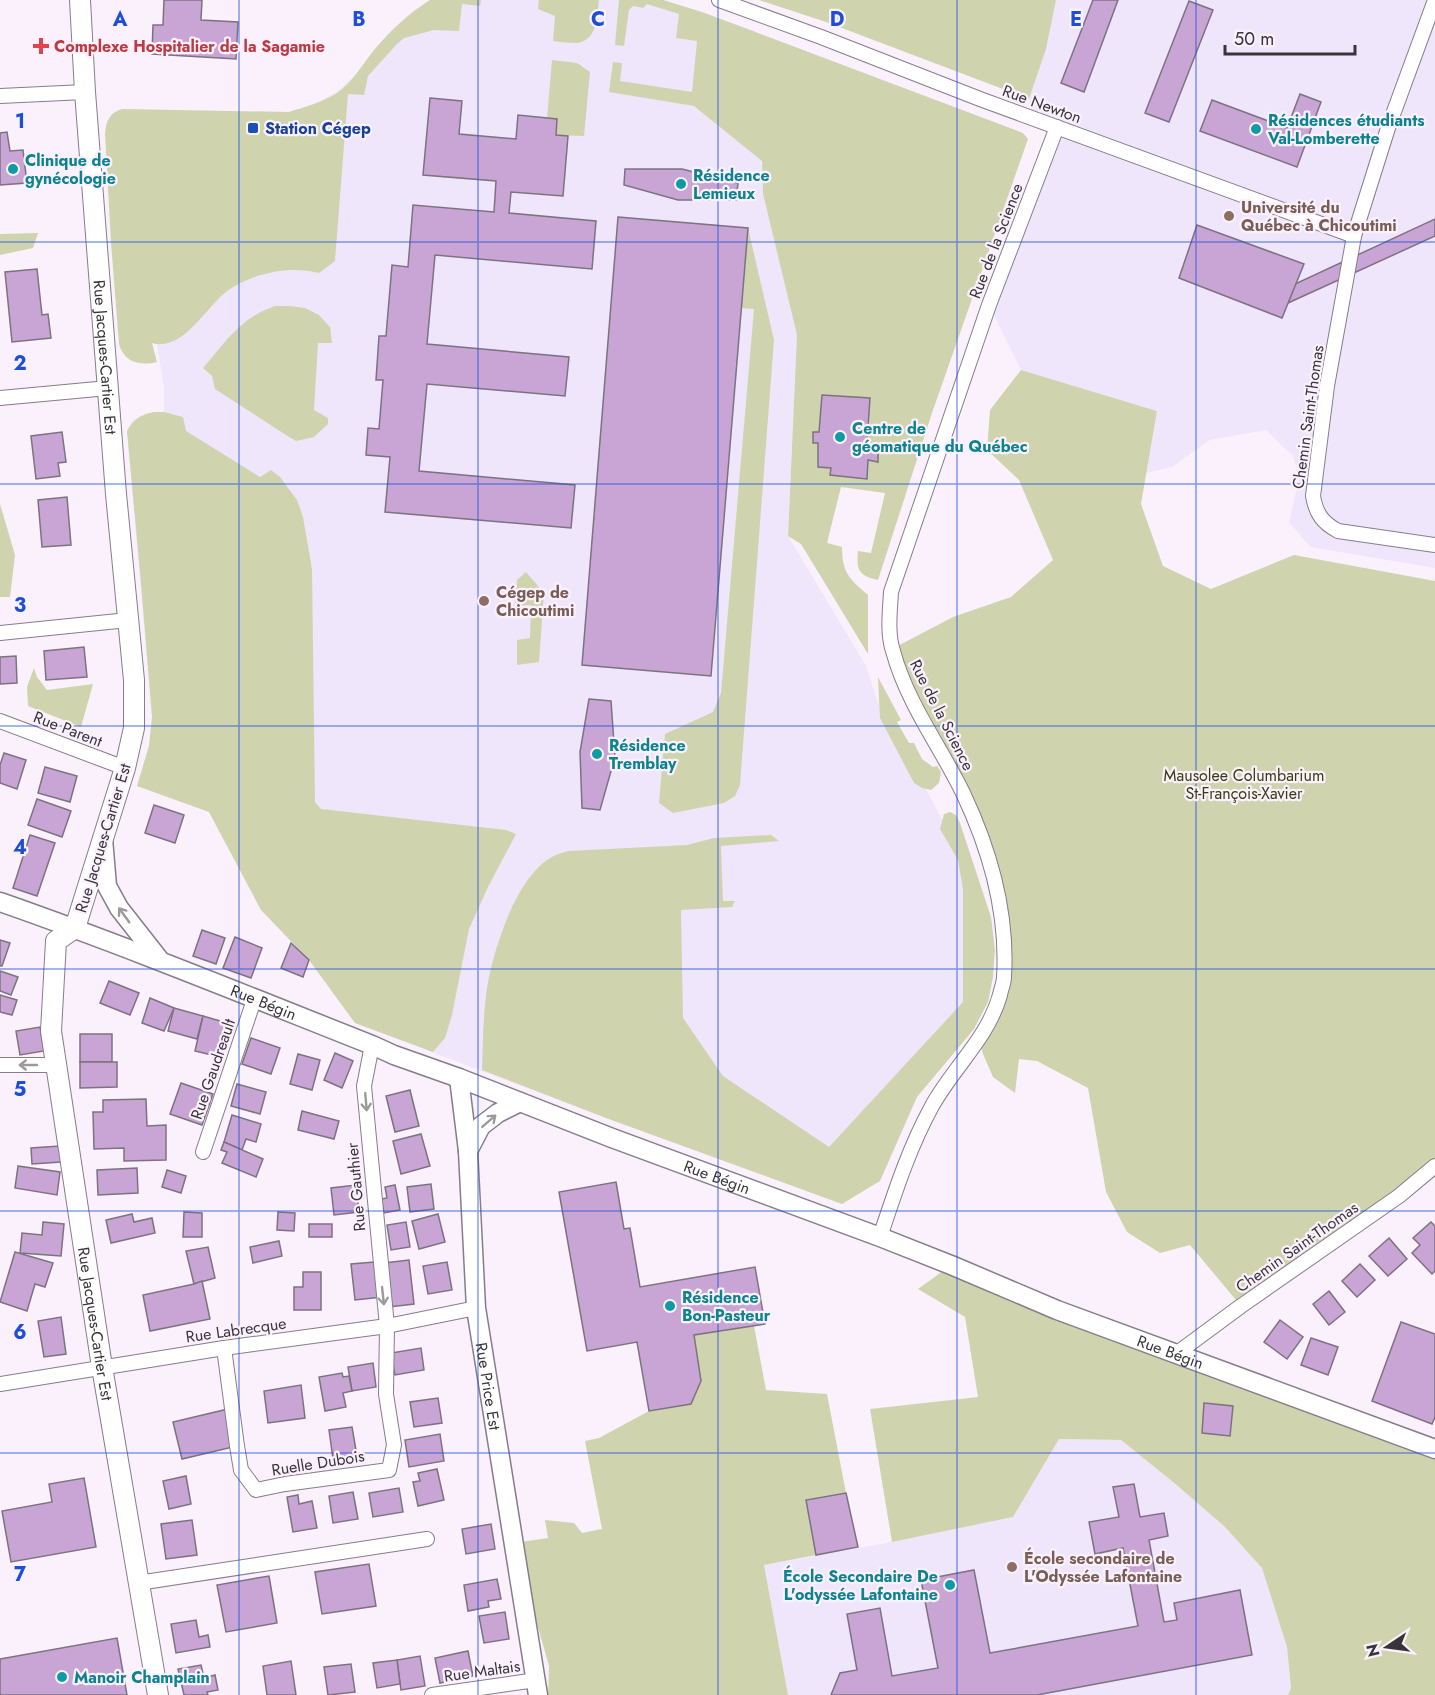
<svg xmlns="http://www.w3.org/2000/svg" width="1435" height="1695" font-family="Jost,sans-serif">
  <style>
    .education { fill: #efe6fb }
    .green { fill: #cfd4ae }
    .building { fill: #c9a5d5; stroke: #7c7280; stroke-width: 1.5 }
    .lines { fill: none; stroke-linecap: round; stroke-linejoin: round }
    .minor-casing { stroke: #877c8a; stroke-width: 16 }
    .tertiary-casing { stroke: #877c8a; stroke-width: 21 }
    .secondary-casing { stroke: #877c8a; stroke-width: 22 }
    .minor { stroke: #fff; stroke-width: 14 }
    .tertiary { stroke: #fff; stroke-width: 18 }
    .secondary { stroke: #fff; stroke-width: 20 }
    .oneway { stroke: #9c9a9c }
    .grid { fill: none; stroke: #1d4ed8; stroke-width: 1.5; stroke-opacity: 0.55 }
    .health-dot { fill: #e0444e; stroke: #faf1fd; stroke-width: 2 }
    .transit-dot { fill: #1a4fb4; stroke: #faf1fd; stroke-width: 2 }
    .culture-dot { fill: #0f9aa8; stroke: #faf1fd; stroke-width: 2 }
    .education-dot { fill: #8d6e63; stroke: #faf1fd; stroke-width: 2 }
    .labels { text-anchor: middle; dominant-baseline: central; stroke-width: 4.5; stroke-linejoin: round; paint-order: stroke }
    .health-label { font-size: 16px; font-weight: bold; fill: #be3a42; stroke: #faf1fd; text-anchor: start }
    .street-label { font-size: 16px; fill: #39343a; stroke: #faf1fd }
    .culture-label { font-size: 16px; font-weight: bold; fill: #0d838f; stroke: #faf1fd; text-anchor: start }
    .transit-label { font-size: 16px; font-weight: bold; fill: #164399; stroke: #faf1fd; text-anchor: start }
    .education-label { font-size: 16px; font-weight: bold; fill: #785e54; stroke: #faf1fd; text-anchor: start }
    .park-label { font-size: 16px; fill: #393c0f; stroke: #faf1fd }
    .grid-label { font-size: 20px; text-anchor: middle; font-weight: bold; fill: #1d4ed8; stroke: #faf1fd; stroke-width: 4.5; stroke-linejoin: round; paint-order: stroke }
  </style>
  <rect width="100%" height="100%" fill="#faf1fd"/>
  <g class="education">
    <polygon points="430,0 664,0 755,31 763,194 797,335 788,536 866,666 877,700 934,804 978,889 989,968 937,1062 842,1204 606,1118 355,1023 309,960 261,910 209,812 137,786 149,746 152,717 127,431 132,421 142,415 154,412 164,412 164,388 157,344 151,342 111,243 106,124 114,112 122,109 269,113 289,112 314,104 337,92 355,75 373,52 391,31 413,11"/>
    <polygon points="1056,0 1435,0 1435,568 1310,547 1289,522 1300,475 1292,455 1266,430 1210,440 1172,467 1146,473 1157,411 1021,370 989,305 1057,127 1035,119 1029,99 1046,49"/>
    <polygon points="1059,1439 1121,1440 1173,1482 1224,1526 1262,1568 1287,1647 1291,1688 1288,1695 788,1695 764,1565 892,1542 1013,1517"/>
  </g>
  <g class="green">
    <path d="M430,0H481L480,6L462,4L459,31L434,30L404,38L396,45L368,76L364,95L348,94L335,261L319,273C289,265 253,273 227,291C205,308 183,352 152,343L157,362C141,366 124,363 119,344L111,243L105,134C106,121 109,113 122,109L289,112C305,107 323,102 337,93C353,82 362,65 374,50C390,31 408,14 430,0Z"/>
    <path d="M539,0H599C597,16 598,40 577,43C569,43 561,42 553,41L555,16L538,9Z"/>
    <path d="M619,0H663L702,12L1023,133L1028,139L932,413L878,580C859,576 856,570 858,551L871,553L885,493L841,487L827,543L842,547C842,572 849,579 868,595V654L801,544L788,536L797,335L763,194L762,161L694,106L609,92L613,62L622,63L620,81L692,92L697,41L676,38L679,14L647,4L643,8L633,6L629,10L624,46L615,45Z"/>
    <polygon points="759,0 1056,0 1046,49 1029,99 826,22"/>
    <polygon points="552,60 577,63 590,72 584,136 556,135 557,119 547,118"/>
    <polygon points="748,228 774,340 740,785 735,796 724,803 673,813 659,803 665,734 713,712 721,693 754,309 741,308"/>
    <polygon points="38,233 33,248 0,255 0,234"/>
    <path d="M275,306H289L305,308L319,315L330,327L332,343H318L314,410L328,418V424L314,437L296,441L289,437L215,389L212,376L203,368C226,341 240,318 275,306Z"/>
    <polygon points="1021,370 1157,411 1141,504 1163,566 1211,589 1294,555 1435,581 1435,1166 1241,1306 1190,1245 1160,1253 1127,1232 1106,1192 1088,1088 1037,1061 1019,1059 1015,1093 993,1077 983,1054 979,1040 1004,979 984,843 892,649 953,617 1011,597 1053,560 1019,480 987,450 990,410"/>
    <path d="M154,412H164L183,417L186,431L260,477L271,470L280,477L297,500L303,517L312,569L315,802L321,809L506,830L516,834L488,887L469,929L452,1015L445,1038L433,1052L355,1023L309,960L261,910L209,812L137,786L149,746L152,717L141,583L127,431C134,419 140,415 154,412Z"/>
    <polygon points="0,504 15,555 10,597 0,597"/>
    <polygon points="526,572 544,593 539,662 517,665 517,640 530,638 531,605 515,606 517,580"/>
    <polygon points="34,668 37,677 47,690 93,684 81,727 28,706 27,687"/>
    <polygon points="878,677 901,720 897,722 909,743 914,743 922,759 933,767 937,766 941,772 939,783 931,790 922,788 914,783 880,718"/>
    <path d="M950,812L956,815L960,823L991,917L995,950L993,977L988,1002L974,1029L917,1097L880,1181L842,1204L606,1118L482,1070C483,1041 483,1011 488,982C495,946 518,871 556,855C560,853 565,852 569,851L687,845L714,838L771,835L779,841L721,846L723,901H735L732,907L681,910L683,1018L723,1076L829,1147L963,1002V889L958,860L940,829L944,814Z"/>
    <polygon points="951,1265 1435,1449 1435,1695 1288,1695 1291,1688 1287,1647 1262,1568 1224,1526 1173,1482 1121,1440 1059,1439 1013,1517 892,1542 870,1409 978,1397 965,1317 918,1289"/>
    <polygon points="754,1326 766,1390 827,1394 846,1493 806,1501 816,1555 764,1565 788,1695 548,1695 549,1666 514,1543 548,1538 545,1520 574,1523 582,1533 602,1529 585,1441 599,1438 649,1411 691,1404 701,1381 694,1335"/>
  </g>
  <g class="building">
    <polygon points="164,0 202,0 201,20 238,22 236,59 152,54 153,25 163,25"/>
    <polygon points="1093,0 1118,0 1084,92 1061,83"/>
    <polygon points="1189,1 1213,10 1169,122 1145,113"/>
    <polygon points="1300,94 1321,102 1297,167 1200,131 1212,100 1287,128"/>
    <polygon points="430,98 462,101 459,134 516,139 518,115 557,119 556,135 568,136 563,196 511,192 509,213 596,221 592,269 435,255 427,344 569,357 565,396 427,384 419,471 575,485 571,528 385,512 390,457 366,455 368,428 379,429 383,380 376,380 379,336 386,336 392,265 408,267 413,205 494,212 496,181 423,175"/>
    <polygon points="7,132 10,151 23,150 27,183 0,185 0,133"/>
    <polygon points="625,169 682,169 738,183 736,200 678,200 624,185"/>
    <polygon points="618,217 748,228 711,676 582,665"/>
    <polygon points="1435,219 1435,236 1288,303 1295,284"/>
    <polygon points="1197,225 1304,264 1282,318 1179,278"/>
    <polygon points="37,269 42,315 48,314 51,338 12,342 5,272"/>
    <polygon points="822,395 870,398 867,441 865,442 864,451 878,453 878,462 868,460 867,479 830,475 831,468 818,467 818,443 813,443 813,432 819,432"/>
    <polygon points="62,432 66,462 58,463 60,476 36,479 31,436"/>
    <polygon points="67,497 71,545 42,547 38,500"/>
    <polygon points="84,647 87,677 46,680 44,651"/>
    <polygon points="16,656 17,683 0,684 0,657"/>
    <polygon points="589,699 611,701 615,757 600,810 582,808 580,752"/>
    <polygon points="4,753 26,760 17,789 0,783 0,765"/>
    <polygon points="45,767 77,776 70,802 38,793"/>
    <polygon points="37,799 71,811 62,837 28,825"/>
    <polygon points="154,805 184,815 175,843 145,833"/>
    <polygon points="30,835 55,843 37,896 13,888"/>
    <polygon points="202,930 225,938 216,964 193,956"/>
    <polygon points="235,937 262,948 251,978 223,968"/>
    <polygon points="0,940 10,943 2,966 0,966"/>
    <polygon points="291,943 309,960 303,977 281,968"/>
    <polygon points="0,971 18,977 11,995 0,991"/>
    <polygon points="109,981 139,993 130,1015 100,1003"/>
    <polygon points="0,995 17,1000 12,1015 0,1012"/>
    <polygon points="150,998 174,1008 164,1031 142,1023"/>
    <polygon points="174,1008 203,1016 197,1039 168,1031"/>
    <polygon points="203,1016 227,1023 220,1057 195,1051"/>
    <polygon points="40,1027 44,1051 20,1055 16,1031"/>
    <rect x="80" y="1034" width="32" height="28"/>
    <polygon points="251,1038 280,1048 271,1074 242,1064"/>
    <polygon points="335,1053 353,1061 342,1088 324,1080"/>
    <polygon points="298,1054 320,1060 312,1090 290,1084"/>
    <polygon points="80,1062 117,1062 117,1087 80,1088"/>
    <polygon points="181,1083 213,1094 202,1125 170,1114"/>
    <polygon points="237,1084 266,1092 260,1114 231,1106"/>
    <polygon points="410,1090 419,1126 395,1132 386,1096"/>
    <polygon points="146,1099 147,1126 166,1125 166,1160 124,1161 124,1148 94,1149 93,1112 103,1112 103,1100"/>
    <polygon points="302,1111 339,1121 334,1139 298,1130"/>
    <polygon points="232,1115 261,1124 256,1142 246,1139 242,1150 224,1142"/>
    <polygon points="421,1134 430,1166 401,1174 393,1141"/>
    <polygon points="224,1142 263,1159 256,1177 222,1163 227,1152 221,1150"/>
    <polygon points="60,1146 61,1162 32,1164 31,1148"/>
    <polygon points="18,1166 60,1172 57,1195 15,1188"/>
    <polygon points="137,1168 138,1193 98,1195 97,1170"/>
    <polygon points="167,1170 186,1176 181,1193 162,1187"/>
    <polygon points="616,1182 624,1229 630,1228 640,1287 755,1267 765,1324 694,1335 701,1381 691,1404 649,1411 637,1342 587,1351 559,1192"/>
    <polygon points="431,1184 434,1209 410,1212 407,1187"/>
    <polygon points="356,1185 359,1212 334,1215 331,1188"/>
    <polygon points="395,1185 400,1210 384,1213 381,1199 387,1198 385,1187"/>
    <polygon points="184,1212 202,1213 202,1237 183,1237"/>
    <polygon points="278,1212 295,1213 294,1231 277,1230"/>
    <polygon points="132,1214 134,1222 152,1218 155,1233 111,1243 106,1220"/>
    <polygon points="438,1214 445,1242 419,1249 412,1221"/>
    <polygon points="43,1222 64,1224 61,1256 20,1253 22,1233 42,1235"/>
    <polygon points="406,1222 410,1247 391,1250 387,1225"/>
    <polygon points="1431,1222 1435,1226 1435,1271 1432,1274 1412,1253 1420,1245 1413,1238"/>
    <rect x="309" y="1224" width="23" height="13"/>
    <polygon points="1389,1238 1407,1259 1388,1276 1369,1256"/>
    <polygon points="279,1241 282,1256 253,1263 250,1247"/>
    <polygon points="208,1247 215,1278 194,1284 186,1251"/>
    <polygon points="15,1252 53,1263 45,1287 35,1284 27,1311 0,1302"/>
    <polygon points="409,1260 414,1304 389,1307 384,1263"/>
    <polygon points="374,1262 375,1269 379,1268 382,1297 355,1300 351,1264"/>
    <polygon points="447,1262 452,1290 428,1294 423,1266"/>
    <polygon points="1360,1264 1375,1280 1357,1297 1342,1281"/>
    <polygon points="303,1272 321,1272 321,1310 294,1310 294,1287 303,1287"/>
    <polygon points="202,1281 210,1319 150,1331 143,1295 194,1284"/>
    <polygon points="1329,1291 1345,1312 1329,1325 1313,1304"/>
    <polygon points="61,1317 66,1354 44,1357 38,1321"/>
    <polygon points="1280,1320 1303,1337 1287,1359 1264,1342"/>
    <polygon points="1401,1322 1435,1334 1435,1417 1432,1424 1372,1401"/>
    <polygon points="1311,1338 1338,1347 1328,1375 1301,1365"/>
    <polygon points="421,1348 424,1370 395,1375 391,1353"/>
    <polygon points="373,1363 376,1387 352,1391 348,1367"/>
    <polygon points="342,1373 343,1377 349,1376 352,1391 343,1393 346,1407 325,1411 319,1377"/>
    <polygon points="301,1385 305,1418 268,1423 264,1391"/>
    <polygon points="438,1398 442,1423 414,1427 410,1402"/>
    <polygon points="1204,1403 1233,1406 1230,1436 1202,1433"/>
    <polygon points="228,1409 237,1446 182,1459 173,1422"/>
    <polygon points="352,1427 358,1462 334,1466 329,1430"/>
    <polygon points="440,1434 444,1461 409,1467 405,1440"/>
    <polygon points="437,1469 444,1500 418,1506 413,1482 420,1481 418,1473"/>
    <polygon points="186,1476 191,1504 169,1509 163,1481"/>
    <polygon points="84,1478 96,1547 11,1562 2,1511 52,1502 49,1484"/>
    <polygon points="1134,1484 1140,1517 1164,1513 1168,1536 1149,1540 1164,1622 1177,1620 1174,1603 1240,1590 1252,1655 1037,1695 831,1695 840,1673 857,1670 847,1614 880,1608 892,1676 938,1668 921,1580 974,1570 990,1653 1138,1626 1123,1548 1095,1554 1089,1522 1119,1517 1113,1487"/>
    <polygon points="399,1488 403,1512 373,1517 369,1493"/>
    <polygon points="353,1492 358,1519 333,1523 329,1496"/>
    <polygon points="846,1493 858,1547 816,1555 806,1500"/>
    <polygon points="298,1495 299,1504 312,1501 317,1528 293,1532 287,1497"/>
    <polygon points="192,1520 197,1555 166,1559 161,1524"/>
    <polygon points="491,1524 495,1549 466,1554 462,1529"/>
    <polygon points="369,1564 376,1606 322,1614 315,1572"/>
    <polygon points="269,1576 277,1623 226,1632 217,1585"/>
    <polygon points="497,1579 501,1599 488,1601 489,1607 468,1611 464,1585"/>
    <polygon points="505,1612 509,1639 484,1643 479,1616"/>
    <polygon points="196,1620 199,1637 208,1635 210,1647 176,1653 171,1624"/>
    <polygon points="117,1638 127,1695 0,1695 0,1659"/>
    <polygon points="468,1651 473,1676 440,1683 435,1658"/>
    <polygon points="420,1656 425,1686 401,1690 397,1660"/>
    <polygon points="397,1660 400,1684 377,1688 373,1663"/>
    <polygon points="291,1661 296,1695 267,1695 263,1666"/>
    <polygon points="351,1664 355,1692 328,1695 324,1667"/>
    <polygon points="201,1665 204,1678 215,1675 218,1690 207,1692 208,1695 184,1695 178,1669"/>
  </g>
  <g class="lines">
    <defs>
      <g id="minor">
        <polyline points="719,0 821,37 980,99 1354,236"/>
        <path d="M1435,0L1388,128L1354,236L1327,386L1313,496C1316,514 1323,523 1338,531L1435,545"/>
        <polyline points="0,96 85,92"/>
        <polyline points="0,398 108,388"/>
        <polyline points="0,633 128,620"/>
        <polyline points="0,721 125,768"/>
        <polyline points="0,1065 56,1065"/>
        <polyline points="203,1152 255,997"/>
        <path d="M880,1237C895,1192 909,1148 932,1106C953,1068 988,1038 1000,995C1001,989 1004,983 1004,977C1008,913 990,850 963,793C940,746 907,703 893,651C887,633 890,611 891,592L989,305L1057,127"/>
        <polyline points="224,1348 237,1446 241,1470 256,1490 285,1484 389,1470 394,1445 386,1394 387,1326 364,1086 372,1045"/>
        <polyline points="1176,1354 1241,1306 1399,1196 1435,1166"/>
        <polyline points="0,1384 224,1348 387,1326 476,1308"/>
        <polyline points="138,1583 427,1539"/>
        <polyline points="432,1695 536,1680"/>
      </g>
      <g id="tertiary">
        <polyline points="103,839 107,886 119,908 159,959"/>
        <path id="s1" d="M0,902C126,946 248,996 372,1045L394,1055L459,1078L612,1138L880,1237L951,1265L1057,1310L1435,1449"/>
        <path id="s2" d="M459,1078L468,1151L476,1308L538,1695"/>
        <polyline points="468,1151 481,1126 498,1113 520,1102"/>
      </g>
      <g id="secondary">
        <path id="s3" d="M80,0L85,92L116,494L134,680V728L125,768L75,928L56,941L51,1031L102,1367L158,1695"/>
      </g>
    </defs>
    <use href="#minor" class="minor-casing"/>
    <use href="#tertiary" class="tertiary-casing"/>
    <use href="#secondary" class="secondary-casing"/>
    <use href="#minor" class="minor"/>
    <use href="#tertiary" class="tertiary"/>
    <use href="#secondary" class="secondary"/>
  </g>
  <defs><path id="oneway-shaft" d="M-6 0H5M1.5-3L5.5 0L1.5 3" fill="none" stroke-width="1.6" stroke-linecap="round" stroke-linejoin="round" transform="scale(1.5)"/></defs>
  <g class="oneway">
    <use href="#oneway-shaft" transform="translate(124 915) rotate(-126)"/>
    <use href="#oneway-shaft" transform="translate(28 1065) rotate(-180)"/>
    <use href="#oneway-shaft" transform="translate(366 1102) rotate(85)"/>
    <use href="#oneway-shaft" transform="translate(489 1121) rotate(-41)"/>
    <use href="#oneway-shaft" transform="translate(383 1296) rotate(84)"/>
  </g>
  <path class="grid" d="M239,0V1695M478,0V1695M718,0V1695M957,0V1695M1196,0V1695M0,242H1435M0,484H1435M0,726H1435M0,969H1435M0,1211H1435M0,1453H1435"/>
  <path class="health-dot" d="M38 37h6v6h6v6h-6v6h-6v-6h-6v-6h6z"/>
  <rect class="transit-dot" x="247" y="122" width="12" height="12" rx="3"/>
  <g class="culture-dot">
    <circle cx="1256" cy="129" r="6"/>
    <circle cx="13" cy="169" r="6"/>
    <circle cx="681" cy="184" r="6"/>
    <circle cx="840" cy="437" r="6"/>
    <circle cx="597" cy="754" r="6"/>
    <circle cx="670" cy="1306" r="6"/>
    <circle cx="950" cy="1585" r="6"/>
    <circle cx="62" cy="1677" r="6"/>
  </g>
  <g class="education-dot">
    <circle cx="1229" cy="216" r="6"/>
    <circle cx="484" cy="601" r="6"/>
    <circle cx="1012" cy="1567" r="6"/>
  </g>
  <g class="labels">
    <g class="health-label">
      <text x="54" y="46">Complexe Hospitalier de la Sagamie</text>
    </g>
    <g class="street-label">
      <text transform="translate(1042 104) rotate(20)">Rue Newton</text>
      <text transform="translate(996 241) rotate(-69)">Rue de la Science</text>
      <text stroke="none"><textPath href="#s3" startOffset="358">Rue Jacques-Cartier Est</textPath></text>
      <text transform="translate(1308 417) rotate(-82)">Chemin Saint-Thomas</text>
      <text transform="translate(942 715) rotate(63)">Rue de la Science</text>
      <text transform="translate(68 729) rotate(21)">Rue Parent</text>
      <text transform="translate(103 838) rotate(-73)">Rue Jacques-Cartier Est</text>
      <text stroke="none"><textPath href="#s1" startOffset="282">Rue Bégin</textPath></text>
      <text transform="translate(213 1069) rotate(-71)">Rue Gaudreault</text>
      <text stroke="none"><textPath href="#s1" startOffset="768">Rue Bégin</textPath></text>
      <text transform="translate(356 1187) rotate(-95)">Rue Gauthier</text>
      <text transform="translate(1297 1247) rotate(-35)">Chemin Saint-Thomas</text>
      <text stroke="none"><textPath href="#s3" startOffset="1348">Rue Jacques-Cartier Est</textPath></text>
      <text transform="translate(236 1330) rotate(-8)">Rue Labrecque</text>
      <text stroke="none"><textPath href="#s1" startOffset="1254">Rue Bégin</textPath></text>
      <text stroke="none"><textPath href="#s2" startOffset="310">Rue Price Est</textPath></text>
      <text transform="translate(318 1463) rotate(-9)">Ruelle Dubois</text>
      <text transform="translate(482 1671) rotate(-8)">Rue Maltais</text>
    </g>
    <g class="culture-label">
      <text x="1268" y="120">Résidences étudiants<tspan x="1268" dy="18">Val-Lomberette</tspan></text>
      <text x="25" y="160">Clinique de<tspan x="25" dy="18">gynécologie</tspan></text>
      <text x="693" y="175">Résidence<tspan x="693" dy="18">Lemieux</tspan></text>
      <text x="852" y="428">Centre de<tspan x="852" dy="18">géomatique du Québec</tspan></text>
      <text x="609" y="745">Résidence<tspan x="609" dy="18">Tremblay</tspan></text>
      <text x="682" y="1297">Résidence<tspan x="682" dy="18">Bon-Pasteur</tspan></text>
      <text x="938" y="1576" text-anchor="end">École Secondaire De<tspan x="938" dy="18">L'odyssée Lafontaine</tspan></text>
      <text x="74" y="1677">Manoir Champlain</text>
    </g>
    <g class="transit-label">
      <text x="265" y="128">Station Cégep</text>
    </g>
    <g class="education-label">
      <text x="1241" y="207">Université du<tspan x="1241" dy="18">Québec à Chicoutimi</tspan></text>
      <text x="496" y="592">Cégep de<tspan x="496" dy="18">Chicoutimi</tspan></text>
      <text x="1024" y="1558">École secondaire de<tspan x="1024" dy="18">L'Odyssée Lafontaine</tspan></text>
    </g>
    <g class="park-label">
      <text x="1244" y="775">Mausolee Columbarium<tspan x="1244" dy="18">St-François-Xavier</tspan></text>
    </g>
  </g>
  <g class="grid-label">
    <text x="120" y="26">A</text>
    <text x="359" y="26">B</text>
    <text x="598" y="26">C</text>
    <text x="837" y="26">D</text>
    <text x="1076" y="26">E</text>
    <text x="20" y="128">1</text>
    <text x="20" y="370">2</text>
    <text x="20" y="612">3</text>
    <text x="20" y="854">4</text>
    <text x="20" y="1096">5</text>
    <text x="20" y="1339">6</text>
    <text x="20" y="1581">7</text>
  </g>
  <g transform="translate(1387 1647) rotate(257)" stroke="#faf1fd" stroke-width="4.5" paint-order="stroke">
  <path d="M0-4.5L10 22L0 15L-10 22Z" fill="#39343a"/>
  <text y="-9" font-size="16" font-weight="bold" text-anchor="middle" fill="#39343a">N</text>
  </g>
  <path d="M1225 45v9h130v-9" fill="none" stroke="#39343a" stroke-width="3"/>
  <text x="1234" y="45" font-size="18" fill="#39343a" stroke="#faf1fd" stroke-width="4.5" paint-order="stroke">50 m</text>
</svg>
